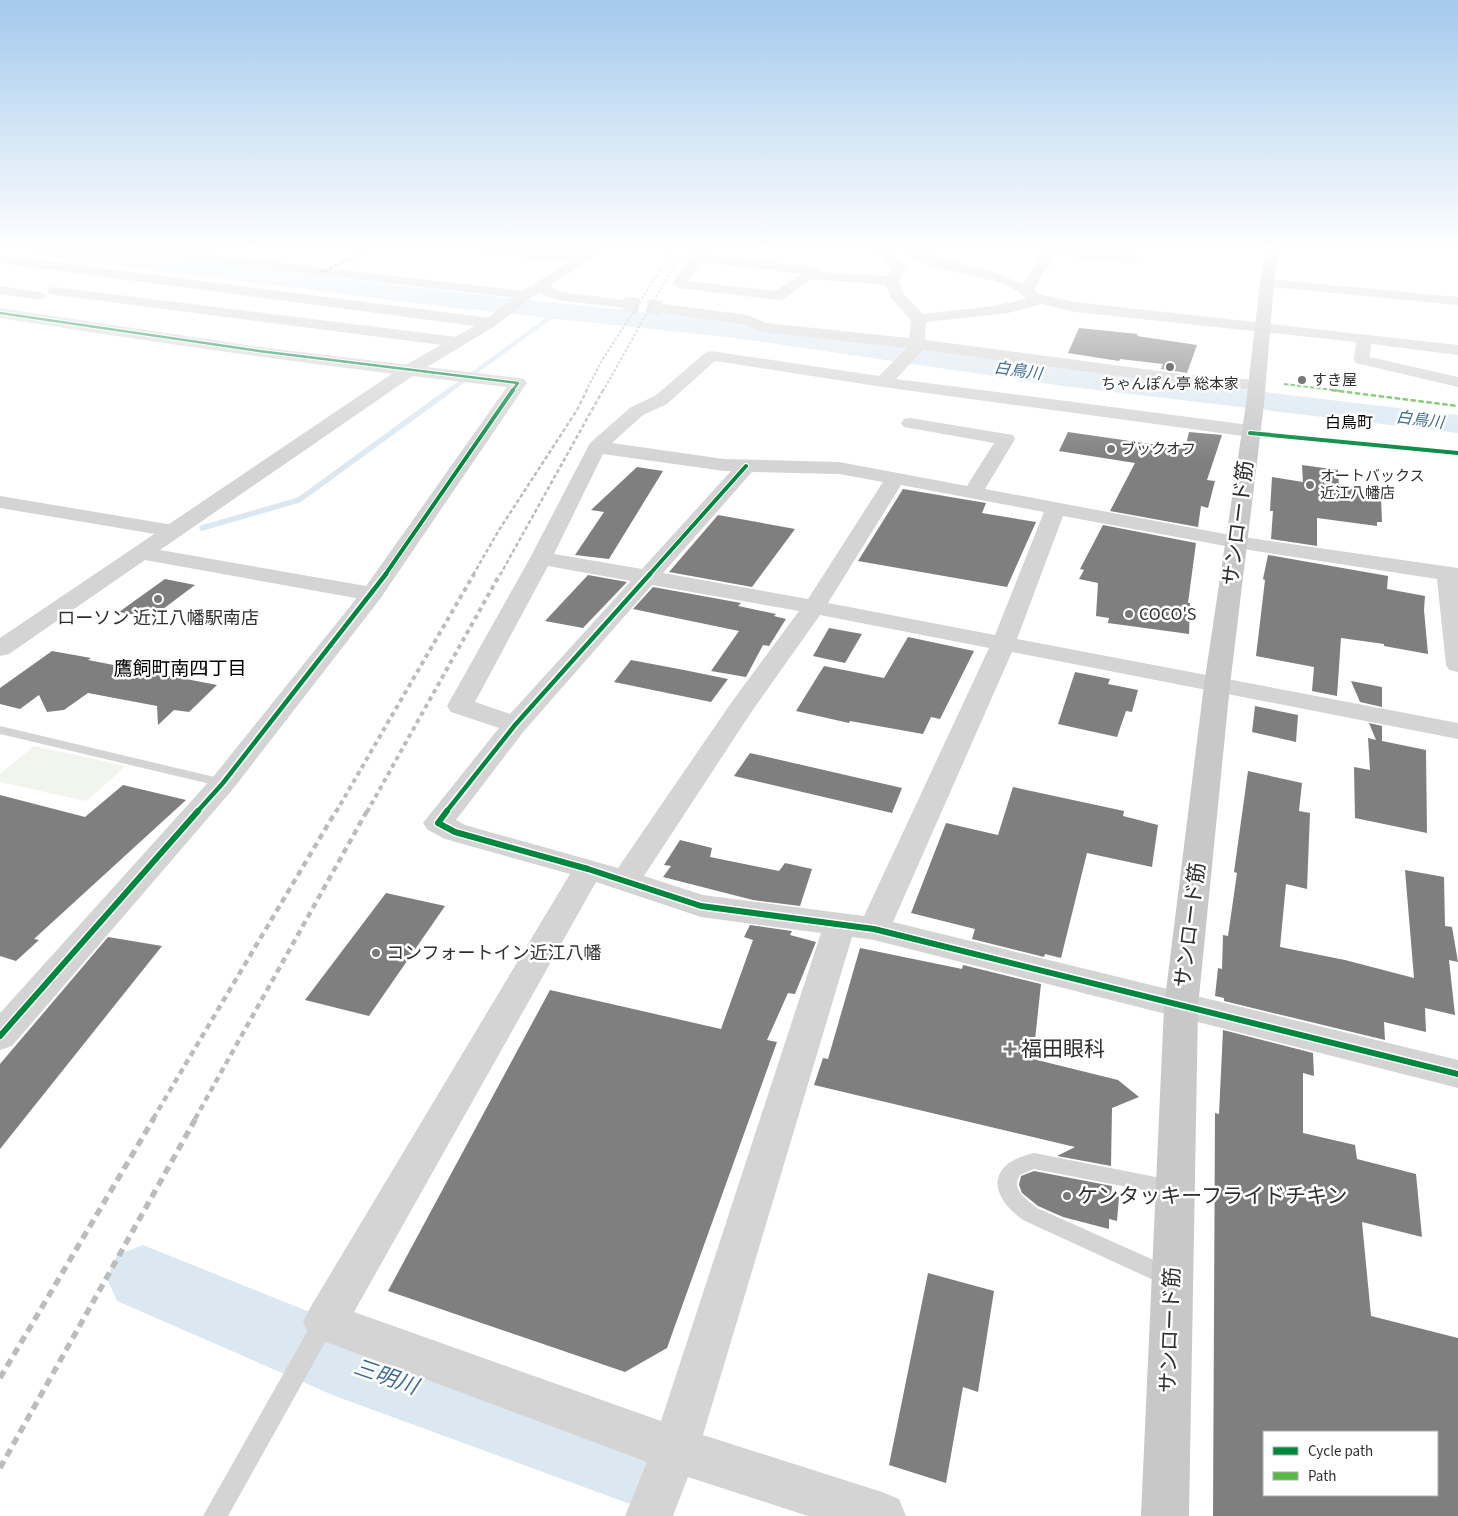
<svg xmlns="http://www.w3.org/2000/svg" width="1458" height="1516" font-family="'Source Sans 3','Noto Sans JP',sans-serif">
  <style>
    .green { fill: #f1f5ed }
    .lines { fill: none; stroke-linecap: round; stroke-linejoin: round }
    .stream-far1 { stroke: #dbe8f2; stroke-width: 4.5 }
    .stream { stroke: #dbe8f2; stroke-width: 5.5 }
    .river { fill: #dbe8f2; fill-rule: evenodd }
    .building { fill: #7f7f7f; fill-rule: evenodd }
    .minor-tunnel { stroke: #d6d6d6; stroke-width: 15; stroke-dasharray: 15 8; stroke-linecap: butt }
    .service { fill: #d4d4d4; fill-rule: evenodd }
    .minor { fill: #d4d4d4; fill-rule: evenodd }
    .tertiary { fill: #d4d4d4; fill-rule: evenodd }
    .primary { fill: #c8c8c8; fill-rule: evenodd }
    .rail-far4 { stroke: #bcbcbc; stroke-width: 2; stroke-dasharray: 2.5 2; stroke-linecap: butt }
    .rail-far3 { stroke: #bcbcbc; stroke-width: 2.5; stroke-dasharray: 4 2.5; stroke-linecap: butt }
    .rail-far2 { stroke: #bcbcbc; stroke-width: 4; stroke-dasharray: 4.5 4; stroke-linecap: butt }
    .rail-far1 { stroke: #bcbcbc; stroke-width: 4.5; stroke-dasharray: 6 4.5; stroke-linecap: butt }
    .rail { stroke: #bcbcbc; stroke-width: 5.5; stroke-dasharray: 8 5.5; stroke-linecap: butt }
    .quiet-far1 { stroke: #58b947; stroke-width: 2; stroke-dasharray: 4.5 2; stroke-linecap: butt }
    .quiet { stroke: #58b947; stroke-width: 2.5; stroke-dasharray: 5.5 2.5; stroke-linecap: butt }
    .cycleway-far3-casing { stroke: #fff; stroke-width: 4.5 }
    .cycleway-far2-casing { stroke: #fff; stroke-width: 6 }
    .cycleway-far1-casing { stroke: #fff; stroke-width: 8 }
    .cycleway-casing { stroke: #fff; stroke-width: 9 }
    .cycleway-far3 { stroke: #00873e; stroke-width: 2.5 }
    .cycleway-far2 { stroke: #00873e; stroke-width: 4 }
    .cycleway-far1 { stroke: #00873e; stroke-width: 4.5 }
    .cycleway { stroke: #00873e; stroke-width: 6 }
    .poi-dot { fill: #787878; stroke: #fff; stroke-width: 2 }
    .labels { text-anchor: middle; dominant-baseline: central; stroke-width: 5; stroke-linejoin: round; paint-order: stroke }
    .far-poi-label { font-size: 15px; fill: #303030; stroke: #fff; text-anchor: start }
    .far-water-label { font-size: 16px; font-style: italic; fill: #406d91; stroke: #fff }
    .far-quarter-label { font-size: 16px; fill: #000; stroke: #fff }
    .poi-label { font-size: 18px; fill: #303030; stroke: #fff; text-anchor: start }
    .neighbourhood-label { font-size: 19px; fill: #000; stroke: #fff }
    .near-street-label { font-size: 21px; fill: #303030; stroke: #fff }
    .near-poi-label { font-size: 21px; fill: #303030; stroke: #fff; text-anchor: start }
    .near-water-label { font-size: 22px; font-style: italic; fill: #406d91; stroke: #fff }
  </style>
  <rect width="100%" height="100%" fill="#fff"/>
  <polygon class="green" points="34,746 126,766 86,801 0,782 0,774"/>
  <g class="lines">
    <polyline class="stream-far1" points="449,391 559,311"/>
    <polyline class="stream" points="202,528 299,500 450,390"/>
    <g class="river">
      <polygon points="31,249 97,249 454,292 736,322 1063,368 1458,415 1458,433 1063,386 736,338 454,308 43,256 35,254"/>
      <polygon points="143,1245 337,1323 633,1423 662,1435 674,1464 662,1493 633,1505 335,1396 117,1301 107,1278 117,1255"/>
    </g>
  </g>
  <g class="building">
    <polygon points="1079,328 1138,334 1137,336 1197,345 1187,373 1161,369 1163,364 1120,359 1119,361 1068,353"/>
    <polygon points="1068,432 1185,449 1189,432 1222,435 1207,480 1215,481 1208,508 1201,506 1198,527 1110,511 1135,463 1059,451"/>
    <polygon points="1302,465 1338,470 1339,487 1366,491 1372,493 1372,496 1381,497 1382,522 1377,522 1377,526 1317,518 1317,546 1271,539 1273,511 1270,511 1272,477 1303,482"/>
    <polygon points="637,467 663,471 609,559 575,555 604,512 591,510"/>
    <polygon points="903,489 986,503 982,513 1036,522 1007,587 858,561"/>
    <polygon points="718,515 795,529 752,587 669,572"/>
    <polygon points="1103,525 1196,543 1188,603 1190,603 1189,634 1108,623 1109,618 1096,616 1098,583 1079,579 1084,570 1080,569"/>
    <polygon points="1268,555 1388,576 1387,589 1425,596 1424,610 1428,654 1384,646 1384,644 1341,638 1337,696 1312,691 1314,667 1256,656 1265,580 1263,579"/>
    <polygon points="588,575 627,582 583,628 545,621"/>
    <polygon points="165,579 195,585 151,618 119,612"/>
    <polygon points="653,587 741,603 738,606 776,614 774,616 786,619 769,646 763,645 746,677 711,671 739,631 633,609"/>
    <polygon points="829,628 862,634 845,663 813,656"/>
    <polygon points="908,637 974,651 940,719 931,717 923,734 850,721 849,723 796,711 824,666 884,678"/>
    <polygon points="52,651 91,658 88,660 217,685 189,712 174,710 158,725 157,706 88,693 64,710 47,712 39,695 20,709 0,704 0,688"/>
    <polygon points="631,660 684,670 728,679 711,702 614,682"/>
    <polygon points="1075,672 1110,679 1108,684 1138,690 1132,712 1126,711 1117,737 1058,724"/>
    <polygon points="1351,681 1382,687 1382,707 1360,702"/>
    <polygon points="1255,706 1298,715 1296,742 1252,732"/>
    <polygon points="1369,723 1382,726 1382,741 1426,750 1427,833 1355,818 1354,767 1370,770 1368,738 1376,740"/>
    <polygon points="750,753 902,788 892,813 734,776"/>
    <polygon points="1248,771 1302,783 1299,811 1310,813 1307,889 1286,884 1280,947 1345,960 1414,978 1405,870 1444,877 1445,926 1452,927 1458,962 1449,960 1455,1015 1425,1008 1426,1032 1384,1022 1385,1040 1224,1001 1224,998 1215,996 1218,968 1222,969 1223,935 1228,936 1237,873 1234,872"/>
    <polygon points="123,785 186,800 34,939 39,940 16,961 0,956 0,795 85,817"/>
    <polygon points="1013,787 1124,811 1123,816 1158,825 1152,867 1087,853 1061,958 1045,954 1044,957 972,939 975,929 911,913 946,823 998,835"/>
    <polygon points="680,840 712,848 710,857 779,871 785,863 812,869 800,906 753,900 663,877 671,866 664,865"/>
    <polygon points="386,893 445,906 369,1016 305,1000"/>
    <polygon points="750,925 792,931 790,935 816,942 795,994 788,993 767,1040 777,1042 667,1348 625,1372 388,1291 550,990 721,1029 753,940 744,937"/>
    <polygon points="108,937 162,946 0,1149 0,1064"/>
    <polygon points="860,948 962,969 963,965 1041,984 1033,1059 1118,1080 1139,1097 1112,1108 1111,1166 1057,1156 1075,1147 814,1085 823,1058 828,1059"/>
    <path d="M1223,1030L1313,1053L1314,1076L1303,1073V1133L1355,1145L1357,1159L1416,1174L1422,1237L1362,1222L1371,1316L1458,1338V1516H1213L1215,1113L1219,1114ZM1264,1432H1437V1495H1264Z"/>
    <polygon points="1034,1171 1112,1186 1111,1195 1119,1197 1117,1221 1109,1219 1109,1229 1063,1217 1038,1206 1022,1193 1019,1185 1021,1176"/>
    <polygon points="928,1273 994,1291 978,1392 963,1387 946,1483 889,1465"/>
  </g>
  <g class="lines">
    <polyline class="minor-tunnel" points="624,304 664,309"/>
    <g class="service">
      <polygon points="0,726 223,779 230,783 223,787 0,734"/>
      <path d="M1034,1153L1181,1182L1184,1188L1181,1194L1174,1196L1034,1169L1020,1175C1010,1189 1027,1200 1037,1208L1176,1270L1179,1277L1176,1284L1169,1287L1162,1284L1023,1220C987,1194 988,1163 1034,1153Z"/>
      <polygon points="324,1313 332,1316 335,1323 332,1330 228,1516 203,1516 316,1316"/>
    </g>
    <g class="minor">
      <polygon points="122,249 161,249 526,291 533,295 526,299 129,253"/>
      <polygon points="477,249 521,249 584,255 591,259 584,263 484,253"/>
      <path d="M872,249H886L904,265L906,268L899,281L904,295L923,314L993,306L1026,299C1010,277 953,275 928,265C920,261 912,256 904,252L903,249H919L939,259L991,271L1023,284L1046,249L1133,255L1140,259L1133,263L1056,255L1034,289L1038,294L1075,302L1458,345V355L1371,344L1370,357L1458,377V387L1356,363L1354,360L1356,342L1075,312L1042,304L1008,313L926,322L925,340L1189,375L1256,380L1262,381L1265,385L1262,389L1256,390L1189,385L923,350L896,379L1250,425L1257,427L1259,431L1257,435L1250,437L883,387L715,361L667,404L643,415L612,443L724,459L839,462L967,486L994,443L904,427L901,423L904,419L910,418L1013,435L1015,439L985,489L1236,536L1458,568V672L1449,670L1446,665L1437,579L1236,548L1063,516L1017,639L1458,723V739L1012,652L893,922L1458,1060V1088L874,940L852,937L703,1435L882,1492L899,1499L906,1516H808L688,1477L673,1516H625L647,1462L310,1336L303,1322L310,1308L570,874L445,839L428,830L423,823L499,728L451,712L447,706L530,558L590,443L631,407L655,396L705,353L711,351L879,376L907,348L763,332L744,324L664,314L656,309L664,304L748,315L766,323L909,338L911,320L892,299L886,285L811,279L784,299L779,300L679,288L672,284L692,254L697,253L812,267L817,268L819,272L887,276L892,269ZM701,262L801,274L776,291L688,281ZM603,454L724,471H731L642,569L554,554ZM752,472L839,474L883,482L808,599L663,573ZM901,485L1044,512L995,635L828,603ZM548,566L631,581L510,714L475,702ZM652,585L799,611L731,703L618,868L465,825L456,820L524,731ZM820,615L989,648L864,916L703,895L644,876L752,711ZM596,882L701,917L821,933L661,1421L354,1312Z"/>
      <polygon points="0,255 490,318 498,323 490,328 0,263"/>
      <polygon points="543,282 561,292 624,300 631,304 624,308 558,300 539,293 537,290 538,283"/>
      <polygon points="0,286 40,292 47,296 40,300 0,294"/>
      <polygon points="54,287 457,337 465,342 457,347 49,294 47,291 49,288"/>
      <path d="M0,308L259,347L518,378L524,379L527,383L380,599L233,789L12,1046L0,1050V1013L213,777L364,589L507,387C337,368 168,345 0,318Z"/>
      <polygon points="0,496 173,525 181,526 184,531 181,536 173,537 0,508"/>
    </g>
    <g class="tertiary">
      <polygon points="590,249 606,249 531,298 495,326 414,375 160,550 372,587 380,589 383,594 380,599 372,601 145,560 9,654 0,656 0,638 402,367 485,320 521,292"/>
      <polygon points="1267,279 1458,297 1458,305 1262,286 1260,283 1262,280"/>
    </g>
    <polygon class="primary" points="1266,249 1280,249 1274,283 1264,404 1230,685 1198,1007 1189,1516 1141,1516 1164,1007 1204,685 1246,404 1260,283"/>
    <g class="rail-far4">
      <polyline points="586,391 601,362 674,249"/>
      <polyline points="603,391 683,249"/>
    </g>
    <g class="rail-far3">
      <polyline points="473,575 499,530 577,410 587,390"/>
      <polyline points="500,575 603,390"/>
    </g>
    <g class="rail-far2">
      <polyline points="336,812 474,574"/>
      <polyline points="367,812 500,574"/>
    </g>
    <g class="rail-far1">
      <polyline points="153,1119 336,811"/>
      <polyline points="195,1119 367,811"/>
    </g>
    <g class="rail">
      <polyline points="0,1378 154,1118"/>
      <polyline points="0,1468 196,1118"/>
    </g>
    <g class="quiet-far1">
      <polyline points="323,272 368,249"/>
      <polyline points="1284,384 1341,391"/>
    </g>
    <polyline class="quiet" points="1331,390 1458,406"/>
    <defs>
      <polyline id="cycleway-far3" points="0,313 259,351 518,383 512,391"/>
      <g id="cycleway-far2">
        <polyline points="1250,433 1458,453"/>
        <polyline points="385,575 513,390"/>
        <polyline points="649,575 746,466"/>
      </g>
      <g id="cycleway-far1">
        <polyline points="197,812 223,783 386,574"/>
        <polyline points="446,812 515,725 650,574"/>
      </g>
      <g id="cycleway">
        <polyline points="447,811 438,823 455,832 588,869 701,906 874,929 1458,1074"/>
        <polyline points="0,1036 198,811"/>
      </g>
    </defs>
    <use href="#cycleway-far3" class="cycleway-far3-casing"/>
    <use href="#cycleway-far2" class="cycleway-far2-casing"/>
    <use href="#cycleway-far1" class="cycleway-far1-casing"/>
    <use href="#cycleway" class="cycleway-casing"/>
    <use href="#cycleway-far3" class="cycleway-far3"/>
    <use href="#cycleway-far2" class="cycleway-far2"/>
    <use href="#cycleway-far1" class="cycleway-far1"/>
    <use href="#cycleway" class="cycleway"/>
  </g>
  <linearGradient id="sky" x2="0" y2="1"><stop stop-color="#a3c9ec"/><stop offset="0.54" stop-color="#fff"/><stop offset="1" stop-color="#fff" stop-opacity="0"/></linearGradient>
  <rect width="1458" height="461" fill="url(#sky)"/>
  <g class="poi-dot">
    <circle cx="1170" cy="367" r="5"/>
    <circle cx="1302" cy="380" r="5"/>
    <circle cx="1111" cy="449" r="5"/>
    <circle cx="1310" cy="485" r="5"/>
    <circle cx="158" cy="599" r="5"/>
    <circle cx="1129" cy="614" r="5"/>
    <circle cx="376" cy="953" r="5"/>
    <path d="M1007.5 1041.5h5v5h5v5h-5v5h-5v-5h-5v-5h5z"/>
    <circle cx="1067" cy="1196" r="5"/>
  </g>
  <g class="labels">
    <g class="far-poi-label">
      <text x="1312" y="380">すき屋</text>
      <text x="1170" y="384" text-anchor="middle">ちゃんぽん亭 総本家</text>
      <text x="1121" y="449">ブックオフ</text>
      <text x="1320" y="476">オートバックス<tspan x="1320" dy="17">近江八幡店</tspan></text>
    </g>
    <g class="far-water-label">
      <text transform="translate(1018 371) rotate(8)">白鳥川</text>
      <text transform="translate(1420 420) rotate(7)">白鳥川</text>
    </g>
    <g class="far-quarter-label">
      <text x="1349" y="423">白鳥町</text>
    </g>
    <g class="poi-label">
      <text x="1139" y="614">COCO'S</text>
      <text x="158" y="618" text-anchor="middle">ローソン 近江八幡駅南店</text>
      <text x="386" y="953">コンフォートイン近江八幡</text>
    </g>
    <g class="neighbourhood-label">
      <text x="180" y="669">鷹飼町南四丁目</text>
    </g>
    <g class="near-street-label">
      <text transform="translate(1238 523) rotate(-83)">サンロード筋</text>
      <text transform="translate(1190 925) rotate(-83)">サンロード筋</text>
      <text transform="translate(1170 1330) rotate(-88)">サンロード筋</text>
    </g>
    <g class="near-poi-label">
      <text x="1021" y="1049">福田眼科</text>
      <text x="1077" y="1196">ケンタッキーフライドチキン</text>
    </g>
    <g class="near-water-label">
      <text transform="translate(386 1377) rotate(19)">三明川</text>
    </g>
  </g>
  <rect x="1263" y="1431" width="175" height="65" fill="#ffffff" stroke="#acacac"/>
  <rect x="1273" y="1447" width="25" height="8" fill="#00873e" stroke="#acacac"/>
  <text x="1308" y="1456" font-size="15" fill="#303030">Cycle path</text>
  <rect x="1273" y="1472" width="25" height="8" fill="#58b947" stroke="#acacac"/>
  <text x="1308" y="1481" font-size="15" fill="#303030">Path</text>
</svg>
